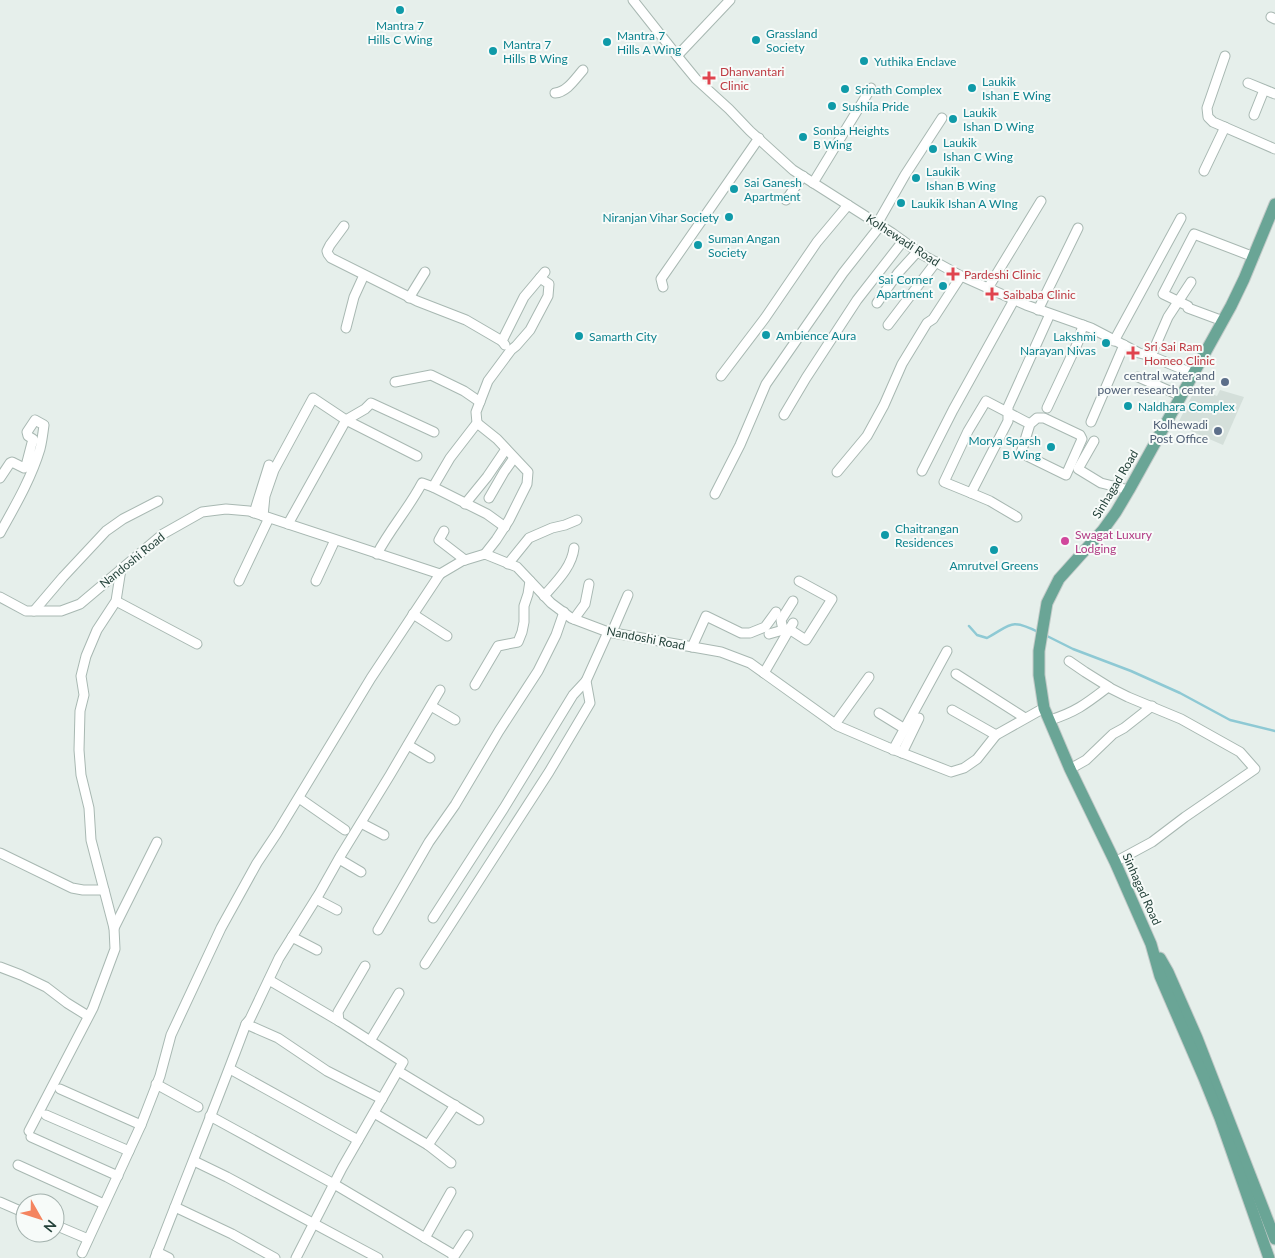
<svg xmlns="http://www.w3.org/2000/svg" width="1275" height="1258" font-family="Lato,sans-serif">
  <style>
    .built { fill: #d4dfda }
    .lines { fill: none; stroke-linecap: round; stroke-linejoin: round }
    .stream { stroke: #8ec9d4; stroke-width: 2.5 }
    .minor-casing { stroke: #a8b8b2; stroke-width: 11 }
    .major-casing { stroke: #c2cac8; stroke-width: 13 }
    .minor { stroke: #fff; stroke-width: 9 }
    .major { stroke: #6aa596; stroke-width: 11 }
    .culture-dot { fill: #0f9aa8; stroke: #f7fbf9; stroke-width: 2 }
    .health-dot { fill: #e0444e; stroke: #f7fbf9; stroke-width: 2 }
    .service-dot { fill: #5c6f8a; stroke: #f7fbf9; stroke-width: 2 }
    .hotel-dot { fill: #d1479c; stroke: #f7fbf9; stroke-width: 2 }
    .labels { text-anchor: middle; dominant-baseline: central; stroke-width: 4; stroke-linejoin: round; paint-order: stroke }
    .culture-label { font-size: 12px; fill: #0d838f; stroke: #f7fbf9; text-anchor: start }
    .health-label { font-size: 12px; fill: #be3a42; stroke: #f7fbf9; text-anchor: start }
    .street-label { font-size: 12px; fill: #24423a; stroke: #f7fbf9 }
    .service-label { font-size: 12px; fill: #4e5e75; stroke: #f7fbf9; text-anchor: end }
    .hotel-label { font-size: 12px; fill: #b23c85; stroke: #f7fbf9; text-anchor: start }
  </style>
  <rect width="100%" height="100%" fill="#e6efeb"/>
  <polygon class="built" points="1196,388 1217,396 1220,390 1244,397 1223,445 1177,425"/>
  <g class="lines">
    <g class="stream">
      <path d="M969,626L977,635L987,638C1011,625 1010,618 1038,632"/>
      <polyline points="1045,635 1073,649 1131,671 1180,693 1230,720 1275,731"/>
    </g>
    <defs>
      <g id="minor">
        <polyline points="633,0 682,62 696,79 729,109 750,131 793,170 892,233 921,254 961,276 1026,305 1091,328 1139,353 1151,356 1194,374"/>
        <polyline points="1271,17 1275,19"/>
        <polyline points="677,56 730,0"/>
        <polyline points="1225,56 1207,108 1208,117 1213,122 1275,149"/>
        <polyline points="1248,83 1275,94"/>
        <path d="M555,93C567,92 575,79 583,70"/>
        <polyline points="1254,115 1264,90"/>
        <polyline points="1204,171 1225,127"/>
        <polyline points="813,183 871,88"/>
        <polyline points="786,200 803,176"/>
        <polyline points="877,224 905,175 942,118"/>
        <polyline points="344,226 330,245 327,251 328,254 331,258 417,301 466,320 502,341"/>
        <polyline points="663,287 661,279 759,138"/>
        <polyline points="988,288 1041,201"/>
        <polyline points="409,298 425,272"/>
        <polyline points="877,303 898,273 918,251"/>
        <polyline points="1038,310 1078,228"/>
        <polyline points="1223,321 1188,308 1188,306 1163,294 1194,234 1254,257"/>
        <polyline points="888,325 936,262"/>
        <polyline points="346,328 354,297 364,275"/>
        <polyline points="1114,341 1181,218"/>
        <polyline points="505,345 502,341 524,297 545,272"/>
        <polyline points="1151,356 1168,317 1191,282"/>
        <polyline points="721,376 765,318 817,242 848,205"/>
        <polyline points="1138,377 1181,396"/>
        <polyline points="395,382 431,375 464,391 480,402"/>
        <polyline points="1047,408 1078,342 1083,325"/>
        <polyline points="784,415 806,378 857,300 903,241"/>
        <polyline points="1091,422 1124,345"/>
        <polyline points="477,423 497,439 528,472 527,484 509,520 496,540 485,554"/>
        <polyline points="1030,424 1021,453 1066,475 1082,439 1080,435 1044,418 1037,418 1030,424 986,401 968,431 944,482 971,493 1008,421 1008,407 1050,314"/>
        <polyline points="1094,441 1078,469 1101,483 1129,490"/>
        <polyline points="922,471 953,410 1014,300"/>
        <polyline points="837,472 867,436 884,405 902,364 927,323 933,319 961,276"/>
        <path d="M0,478L10,463L12,462L24,468L26,466L33,439L28,436L27,432L35,420L44,425C43,433 42,441 40,449C31,479 15,506 0,533"/>
        <polyline points="433,487 487,514 505,527"/>
        <polyline points="971,493 990,501 1017,517"/>
        <polyline points="715,494 740,445 766,384 843,273 880,226"/>
        <polyline points="489,498 504,472 514,458"/>
        <polyline points="465,504 487,477 506,449"/>
        <polyline points="254,513 269,465"/>
        <polyline points="263,516 265,496 274,470 313,398 346,420 417,456"/>
        <polyline points="288,524 346,420 365,409 371,403 434,432"/>
        <polyline points="444,531 439,540 465,560"/>
        <path d="M377,554C390,529 409,508 422,483L433,487L450,458L477,423L476,412L488,381L511,350L516,346L530,330L548,296L549,284L540,278"/>
        <polyline points="508,564 529,538 552,528 565,525 577,520"/>
        <polyline points="239,581 269,518"/>
        <polyline points="316,581 335,540"/>
        <path d="M544,596C556,582 572,567 574,548"/>
        <polyline points="0,597 26,611 61,611 80,604 163,534 202,512 226,509 249,511 440,574 462,561 485,554 517,567 551,603 571,618 608,632 721,652 750,663 838,726 887,747 951,772 964,768 977,759 996,735 1044,708"/>
        <polyline points="116,601 197,644"/>
        <polyline points="34,611 63,577 106,531 123,519 158,501"/>
        <polyline points="413,614 447,636"/>
        <polyline points="574,619 585,604 589,584"/>
        <polyline points="783,630 789,629 806,640 832,599 799,581"/>
        <polyline points="612,632 628,595"/>
        <polyline points="769,634 783,630 781,620 793,601"/>
        <polyline points="692,647 706,616 741,633 750,633 765,627 776,612"/>
        <polyline points="1069,661 1085,672 1109,687"/>
        <polyline points="764,673 793,623"/>
        <polyline points="956,674 1025,718"/>
        <polyline points="475,685 498,646 518,642 522,632 524,622 524,606 528,594 530,581"/>
        <polyline points="431,706 455,720"/>
        <polyline points="952,710 996,735"/>
        <polyline points="879,713 905,729"/>
        <path d="M1050,720C1076,712 1087,703 1108,687L1128,697L1181,719L1240,752L1255,769L1185,817L1152,842L1115,862"/>
        <polyline points="835,724 869,677"/>
        <polyline points="408,745 430,758"/>
        <polyline points="893,750 947,651"/>
        <polyline points="902,753 919,718"/>
        <polyline points="1070,769 1086,760 1113,734 1124,728 1152,706"/>
        <polyline points="299,798 345,830"/>
        <polyline points="361,823 384,835"/>
        <polyline points="0,853 72,888 83,890 104,890"/>
        <polyline points="339,859 361,872"/>
        <polyline points="316,899 337,910"/>
        <polyline points="433,918 504,808 573,695 586,681"/>
        <polyline points="114,928 157,842"/>
        <polyline points="378,930 429,842 455,805 499,731 538,671 556,635 564,612"/>
        <polyline points="292,937 317,950"/>
        <polyline points="425,964 549,772 590,703 586,681 608,632"/>
        <polyline points="0,967 21,975 46,987 67,1003 88,1016"/>
        <polyline points="269,980 339,1021"/>
        <polyline points="246,1024 278,1038 327,1071 382,1099"/>
        <polyline points="370,1041 399,993"/>
        <polyline points="230,1069 358,1140"/>
        <polyline points="398,1071 479,1120"/>
        <polyline points="156,1084 198,1107"/>
        <polyline points="60,1089 141,1125"/>
        <polyline points="374,1113 428,1145 451,1163"/>
        <polyline points="46,1115 129,1151"/>
        <polyline points="210,1116 334,1184 454,1255"/>
        <polyline points="29,1131 93,1008 115,949 114,928 91,840 89,808 81,775 79,750 80,711 84,695 81,676 86,656 97,630 116,601 121,569"/>
        <polyline points="31,1137 118,1176"/>
        <polyline points="428,1145 455,1105"/>
        <polyline points="194,1161 227,1177 378,1258"/>
        <polyline points="18,1165 104,1204"/>
        <polyline points="0,1202 25,1213"/>
        <polyline points="175,1207 232,1234 275,1258"/>
        <polyline points="55,1225 88,1239"/>
        <polyline points="425,1238 451,1192"/>
        <polyline points="157,1252 169,1258"/>
        <polyline points="82,1253 141,1125 160,1076 171,1035 221,928 257,863 277,833 371,678 440,574"/>
        <path d="M155,1258C185,1180 217,1102 246,1024L250,1019L279,958L319,894L341,855L390,775L440,690"/>
        <polyline points="296,1258 342,1168 403,1062 339,1021 338,1012 365,966"/>
        <polyline points="453,1258 468,1235"/>
      </g>
      <g id="major">
        <polyline points="1160,958 1168,972 1197,1038 1275,1239"/>
        <polyline points="1269,1258 1220,1118 1204,1078 1160,976 1151,944 1115,862 1070,769 1044,708 1039,675 1039,651 1047,603 1059,579 1103,530 1116,512 1129,490 1231,306 1244,279 1275,204"/>
      </g>
    </defs>
    <use href="#minor" class="minor-casing"/>
    <use href="#major" class="major-casing"/>
    <use href="#minor" class="minor"/>
    <use href="#major" class="major"/>
  </g>
  <g class="culture-dot">
    <circle cx="400" cy="10" r="5"/>
    <circle cx="756" cy="40" r="5"/>
    <circle cx="607" cy="42" r="5"/>
    <circle cx="493" cy="51" r="5"/>
    <circle cx="864" cy="61" r="5"/>
    <circle cx="972" cy="88" r="5"/>
    <circle cx="845" cy="89" r="5"/>
    <circle cx="832" cy="106" r="5"/>
    <circle cx="953" cy="119" r="5"/>
    <circle cx="803" cy="137" r="5"/>
    <circle cx="933" cy="149" r="5"/>
    <circle cx="916" cy="178" r="5"/>
    <circle cx="734" cy="189" r="5"/>
    <circle cx="901" cy="203" r="5"/>
    <circle cx="729" cy="217" r="5"/>
    <circle cx="698" cy="245" r="5"/>
    <circle cx="943" cy="286" r="5"/>
    <circle cx="766" cy="335" r="5"/>
    <circle cx="579" cy="336" r="5"/>
    <circle cx="1106" cy="343" r="5"/>
    <circle cx="1128" cy="406" r="5"/>
    <circle cx="1051" cy="447" r="5"/>
    <circle cx="885" cy="535" r="5"/>
    <circle cx="994" cy="550" r="5"/>
  </g>
  <g class="health-dot">
    <path d="M706.5 70.5h5v5h5v5h-5v5h-5v-5h-5v-5h5z"/>
    <path d="M950.5 266.5h5v5h5v5h-5v5h-5v-5h-5v-5h5z"/>
    <path d="M989.5 286.5h5v5h5v5h-5v5h-5v-5h-5v-5h5z"/>
    <path d="M1130.5 345.5h5v5h5v5h-5v5h-5v-5h-5v-5h5z"/>
  </g>
  <g class="service-dot">
    <circle cx="1225" cy="382" r="5"/>
    <circle cx="1218" cy="431" r="5"/>
  </g>
  <circle class="hotel-dot" cx="1065" cy="541" r="5"/>
  <g class="labels">
    <g class="culture-label">
      <text x="400" y="25" text-anchor="middle">Mantra 7<tspan x="400" dy="14">Hills C Wing</tspan></text>
      <text x="766" y="33">Grassland<tspan x="766" dy="14">Society</tspan></text>
      <text x="617" y="35">Mantra 7<tspan x="617" dy="14">Hills A Wing</tspan></text>
      <text x="503" y="44">Mantra 7<tspan x="503" dy="14">Hills B Wing</tspan></text>
      <text x="874" y="61">Yuthika Enclave</text>
      <text x="982" y="81">Laukik<tspan x="982" dy="14">Ishan E Wing</tspan></text>
      <text x="855" y="89">Srinath Complex</text>
      <text x="842" y="106">Sushila Pride</text>
      <text x="963" y="112">Laukik<tspan x="963" dy="14">Ishan D Wing</tspan></text>
      <text x="813" y="130">Sonba Heights<tspan x="813" dy="14">B Wing</tspan></text>
      <text x="943" y="142">Laukik<tspan x="943" dy="14">Ishan C Wing</tspan></text>
      <text x="926" y="171">Laukik<tspan x="926" dy="14">Ishan B Wing</tspan></text>
      <text x="744" y="182">Sai Ganesh<tspan x="744" dy="14">Apartment</tspan></text>
      <text x="911" y="203">Laukik Ishan A WIng</text>
      <text x="719" y="217" text-anchor="end">Niranjan Vihar Society</text>
      <text x="708" y="238">Suman Angan<tspan x="708" dy="14">Society</tspan></text>
      <text x="933" y="279" text-anchor="end">Sai Corner<tspan x="933" dy="14">Apartment</tspan></text>
      <text x="776" y="335">Ambience Aura</text>
      <text x="589" y="336">Samarth City</text>
      <text x="1096" y="336" text-anchor="end">Lakshmi<tspan x="1096" dy="14">Narayan Nivas</tspan></text>
      <text x="1138" y="406">Naldhara Complex</text>
      <text x="1041" y="440" text-anchor="end">Morya Sparsh<tspan x="1041" dy="14">B Wing</tspan></text>
      <text x="895" y="528">Chaitrangan<tspan x="895" dy="14">Residences</tspan></text>
      <text x="994" y="565" text-anchor="middle">Amrutvel Greens</text>
    </g>
    <g class="health-label">
      <text x="720" y="71">Dhanvantari<tspan x="720" dy="14">Clinic</tspan></text>
      <text x="964" y="274">Pardeshi Clinic</text>
      <text x="1003" y="294">Saibaba Clinic</text>
      <text x="1144" y="346">Sri Sai Ram<tspan x="1144" dy="14">Homeo Clinic</tspan></text>
    </g>
    <g class="street-label">
      <text transform="translate(903 240) rotate(33)">Kolhewadi Road</text>
      <text transform="translate(1115 484) rotate(-59)">Sinhagad Road</text>
      <text transform="translate(132 560) rotate(-39)">Nandoshi Road</text>
      <text transform="translate(646 638) rotate(11)">Nandoshi Road</text>
      <text transform="translate(1142 889) rotate(66)">Sinhagad Road</text>
    </g>
    <g class="service-label">
      <text x="1215" y="375">central water and<tspan x="1215" dy="14">power research center</tspan></text>
      <text x="1208" y="424">Kolhewadi<tspan x="1208" dy="14">Post Office</tspan></text>
    </g>
    <g class="hotel-label">
      <text x="1075" y="534">Swagat Luxury<tspan x="1075" dy="14">Lodging</tspan></text>
    </g>
  </g>
  <g transform="translate(40 1218) rotate(129)"><circle r="24" fill="#f7fbf9" stroke="#a3b1ad"/>
  <path d="M0-4L9 19L0 12L-9 19Z" fill="#f4845f"/>
  <text y="-8" font-size="14" font-weight="bold" text-anchor="middle" fill="#24423a">N</text>
  </g>
</svg>
